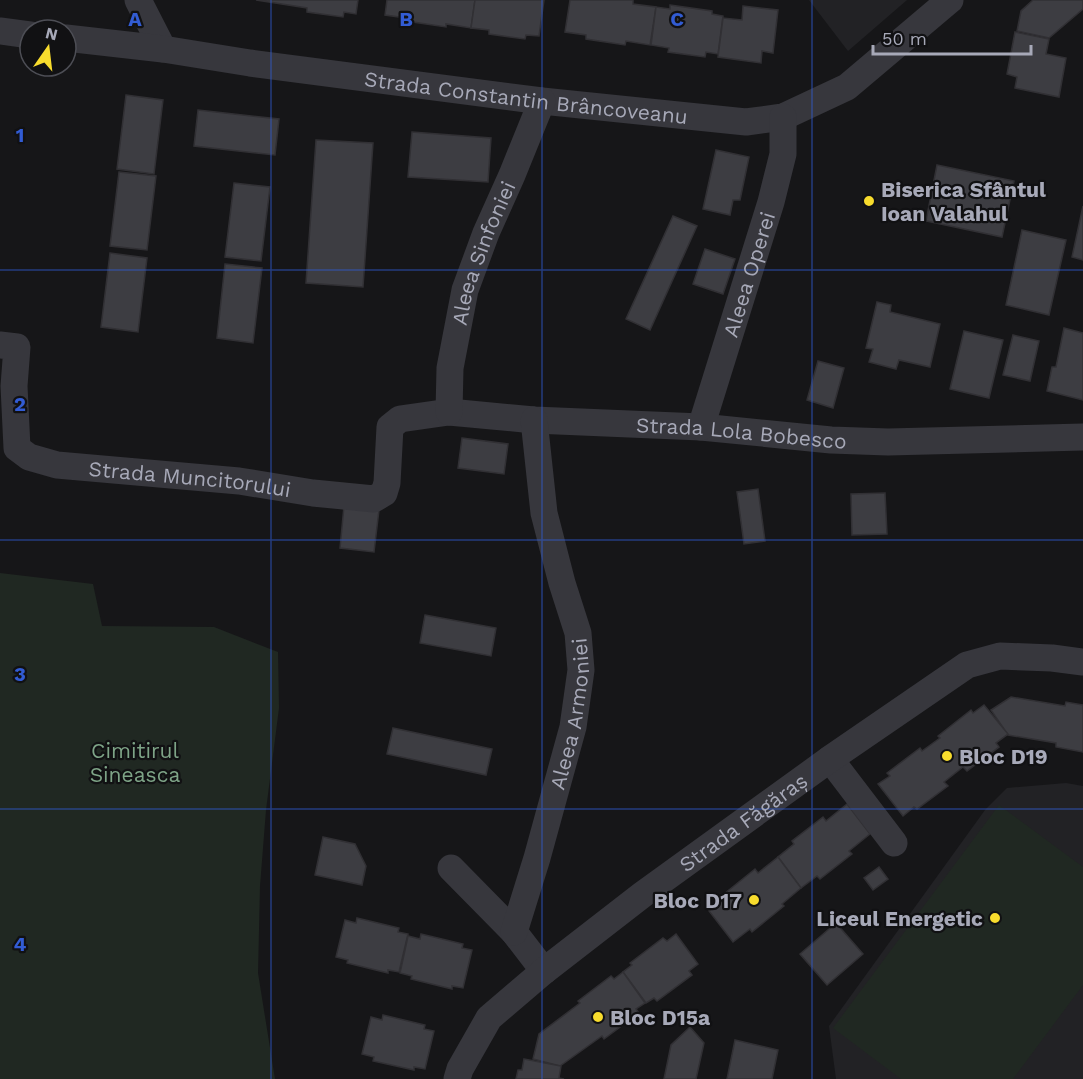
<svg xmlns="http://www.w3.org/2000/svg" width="1083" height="1079" font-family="'Work Sans',sans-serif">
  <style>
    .built { fill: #222225 }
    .green { fill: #202822 }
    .building { fill: #3d3d42; stroke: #313034; stroke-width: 1.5 }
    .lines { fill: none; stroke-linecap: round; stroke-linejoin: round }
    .minor { stroke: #37373d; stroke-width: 27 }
    .grid { fill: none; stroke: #325cd3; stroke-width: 1.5; stroke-opacity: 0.55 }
    .poi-dot { fill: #f8dc2d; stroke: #111113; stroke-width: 2 }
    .labels { text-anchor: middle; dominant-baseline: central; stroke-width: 4.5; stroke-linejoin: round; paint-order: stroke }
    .street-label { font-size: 21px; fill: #a7a9b8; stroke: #111113 }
    .poi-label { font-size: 21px; font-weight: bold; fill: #a7a9b8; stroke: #111113; text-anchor: start }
    .park-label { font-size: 21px; fill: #7ea487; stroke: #111113 }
    .grid-label { font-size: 20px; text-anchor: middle; font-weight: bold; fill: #325cd3; stroke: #111113; stroke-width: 4.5; stroke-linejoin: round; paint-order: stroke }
  </style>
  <rect width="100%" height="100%" fill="#161618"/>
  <g class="built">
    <polygon points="809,0 907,0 848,51"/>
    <polygon points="1066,783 1083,786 1083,1079 836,1079 829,1026 985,810 1007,788"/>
  </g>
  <g class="green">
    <polygon points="0,573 93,584 102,626 214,627 278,652 279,708 266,810 260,886 258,973 275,1079 0,1079"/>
    <polygon points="999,805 1083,867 1083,985 1013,1079 901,1079 833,1028"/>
  </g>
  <g class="building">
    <polygon points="256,0 358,0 356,14 344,12 343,17 307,12 307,8"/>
    <polygon points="387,0 475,0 471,28 446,24 446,27 406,21 406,18 385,15"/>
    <polygon points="475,0 544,0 539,36 526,35 525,39 489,34 489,30 471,28"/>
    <polygon points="570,0 633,0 633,4 656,7 650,45 626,41 625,45 586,39 586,35 565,32"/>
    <polygon points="1033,0 1083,0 1083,9 1049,38 1017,31 1021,11"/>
    <polygon points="670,5 712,11 712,14 723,16 718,54 706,52 705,57 668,52 669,48 651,45 656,7 670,9"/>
    <polygon points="743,6 778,10 773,53 762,51 761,63 718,57 723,18 742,20"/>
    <polygon points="1015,32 1049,39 1046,54 1066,58 1059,97 1015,88 1017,77 1007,74"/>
    <polygon points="126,95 163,100 154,174 117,169"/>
    <polygon points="198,110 279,119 275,155 194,146"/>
    <polygon points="412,132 491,138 488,182 408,177"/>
    <polygon points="316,140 373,143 363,287 306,283"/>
    <polygon points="716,150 749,157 740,200 733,200 730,215 703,209"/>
    <polygon points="937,165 1014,181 1002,237 926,221"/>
    <polygon points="119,172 156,176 147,250 110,246"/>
    <polygon points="234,183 270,187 261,261 225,257"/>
    <polygon points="1083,206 1083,260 1072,257"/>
    <polygon points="673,216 697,226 650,330 626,319"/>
    <polygon points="1022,230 1066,240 1049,315 1006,305"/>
    <polygon points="705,249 735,259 723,294 693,284"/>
    <polygon points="110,253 147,258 138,332 101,327"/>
    <polygon points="225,264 262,268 253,343 217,338"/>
    <polygon points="877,302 891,305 890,312 940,324 930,367 899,360 896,369 869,362 873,349 866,348"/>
    <polygon points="1064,328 1083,333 1083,400 1047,391 1052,367 1056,367"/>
    <polygon points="964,331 1003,340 989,398 950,389"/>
    <polygon points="1013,335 1039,341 1030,381 1003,375"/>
    <polygon points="818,361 844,368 833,408 807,400"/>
    <polygon points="462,438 508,444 504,474 458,468"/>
    <polygon points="758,489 765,541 744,544 737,492"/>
    <polygon points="885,493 887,534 852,535 851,494"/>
    <polygon points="344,506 379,510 374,552 340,548"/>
    <polygon points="425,615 496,628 491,656 420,643"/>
    <polygon points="1011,697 1065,706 1066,702 1083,705 1083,752 1056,747 1056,743 1008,735 991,710"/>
    <polygon points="984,705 1008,734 996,743 999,747 967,771 963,767 944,782 948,786 917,809 914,807 903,816 878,784 890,776 887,773 920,748 922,751 940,738 938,736 971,710 973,713"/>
    <polygon points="393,728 492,749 486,775 387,754"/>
    <polygon points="847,804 870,834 849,851 852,854 820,879 817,876 801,888 778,857 794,844 792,841 823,817 826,821"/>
    <polygon points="323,837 355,844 366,866 362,885 315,875"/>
    <polygon points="778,857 801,888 782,904 784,906 752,932 750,929 733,942 709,911 727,897 724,894 755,869 758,873"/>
    <polygon points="879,867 888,879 873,890 864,878"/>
    <polygon points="357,918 399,928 398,932 408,934 399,972 388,970 388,973 347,963 348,960 336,957 345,920 356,923"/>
    <polygon points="836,923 863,954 827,985 800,954"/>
    <polygon points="421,934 463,944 462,948 472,950 463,988 452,986 452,989 411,979 412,976 400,973 408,936 420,939"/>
    <polygon points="676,934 698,964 689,971 692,975 657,1001 654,998 646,1003 623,972 632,965 630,963 663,938 667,941"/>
    <polygon points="623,972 645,1003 636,1009 639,1013 604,1039 602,1036 560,1066 533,1059 539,1034 580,1003 578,1001 611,976 614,979"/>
    <polygon points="383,1015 425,1025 424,1029 434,1031 425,1069 414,1067 414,1070 373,1061 374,1057 362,1054 371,1017 382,1020"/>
    <polygon points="690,1027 704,1043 696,1079 664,1079 671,1045"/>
    <polygon points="735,1040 778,1050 772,1079 727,1079"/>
    <polygon points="524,1059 561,1066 559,1078 564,1079 516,1079 518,1070 522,1070"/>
  </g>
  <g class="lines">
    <g class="minor">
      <polyline points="138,0 163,49"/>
      <polyline points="0,31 30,35"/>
      <path id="s1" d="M66,38L163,49L250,63L542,101L746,122L783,117L847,87L950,0"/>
      <path id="s2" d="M0,345L17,347L14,386L17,448L29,457L57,465L239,481L313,493L374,499L384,493L387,483L390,427L400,419L449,412L534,420L701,427L831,440L888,442L1083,437"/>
      <path id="s3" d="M449,412L450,368L465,290L486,233L512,175L542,101"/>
      <path id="s4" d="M701,427L771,202L783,154V117"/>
      <polyline points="830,759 894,843"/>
      <polyline points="451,868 514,932 544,971"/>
      <path id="s5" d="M514,932L537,858L573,727L581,670L578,633L562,583L544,513L534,420"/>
      <path id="s6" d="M457,1079L460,1069L489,1018L544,971L642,895L830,759L967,665L1000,656L1052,658L1083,662"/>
    </g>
  </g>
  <path class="grid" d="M271,0V1079M542,0V1079M812,0V1079M0,270H1083M0,540H1083M0,809H1083"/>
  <g class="poi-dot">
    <circle cx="869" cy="201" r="6"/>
    <circle cx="947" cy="756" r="6"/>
    <circle cx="754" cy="900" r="6"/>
    <circle cx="995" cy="918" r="6"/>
    <circle cx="598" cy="1017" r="6"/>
  </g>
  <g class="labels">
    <g class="street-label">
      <text stroke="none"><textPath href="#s1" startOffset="464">Strada Constantin Brâncoveanu</textPath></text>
      <text stroke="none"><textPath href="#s3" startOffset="164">Aleea Sinfoniei</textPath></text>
      <text stroke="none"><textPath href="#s4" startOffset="160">Aleea Operei</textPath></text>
      <text stroke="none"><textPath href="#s2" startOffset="915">Strada Lola Bobesco</textPath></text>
      <text stroke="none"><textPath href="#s2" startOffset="296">Strada Muncitorului</textPath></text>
      <text stroke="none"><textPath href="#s5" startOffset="226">Aleea Armoniei</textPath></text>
      <text stroke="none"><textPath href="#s6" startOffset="390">Strada Făgăraș</textPath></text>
    </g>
    <g class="poi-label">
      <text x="881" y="189">Biserica Sfântul<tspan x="881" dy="24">Ioan Valahul</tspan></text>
      <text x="959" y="756">Bloc D19</text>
      <text x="742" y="900" text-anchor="end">Bloc D17</text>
      <text x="983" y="918" text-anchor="end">Liceul Energetic</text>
      <text x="610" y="1017">Bloc D15a</text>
    </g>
    <g class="park-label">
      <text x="135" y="750">Cimitirul<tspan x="135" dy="24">Sineasca</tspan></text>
    </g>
  </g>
  <g class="grid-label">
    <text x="135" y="26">A</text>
    <text x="406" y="26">B</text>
    <text x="677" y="26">C</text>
    <text x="20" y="142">1</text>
    <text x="20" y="411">2</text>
    <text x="20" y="681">3</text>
    <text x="20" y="951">4</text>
  </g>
  <g transform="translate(48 48) rotate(14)"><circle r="28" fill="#111113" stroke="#4d4e55" stroke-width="1.5"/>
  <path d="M0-4.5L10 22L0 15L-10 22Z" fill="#f8dc2d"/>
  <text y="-9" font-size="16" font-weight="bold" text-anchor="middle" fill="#a7a9b8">N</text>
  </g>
  <path d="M873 45v9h158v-9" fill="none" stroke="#a7a9b8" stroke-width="3"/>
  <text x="882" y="45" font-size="18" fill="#a7a9b8" stroke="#111113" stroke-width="4.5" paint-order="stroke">50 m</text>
</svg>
